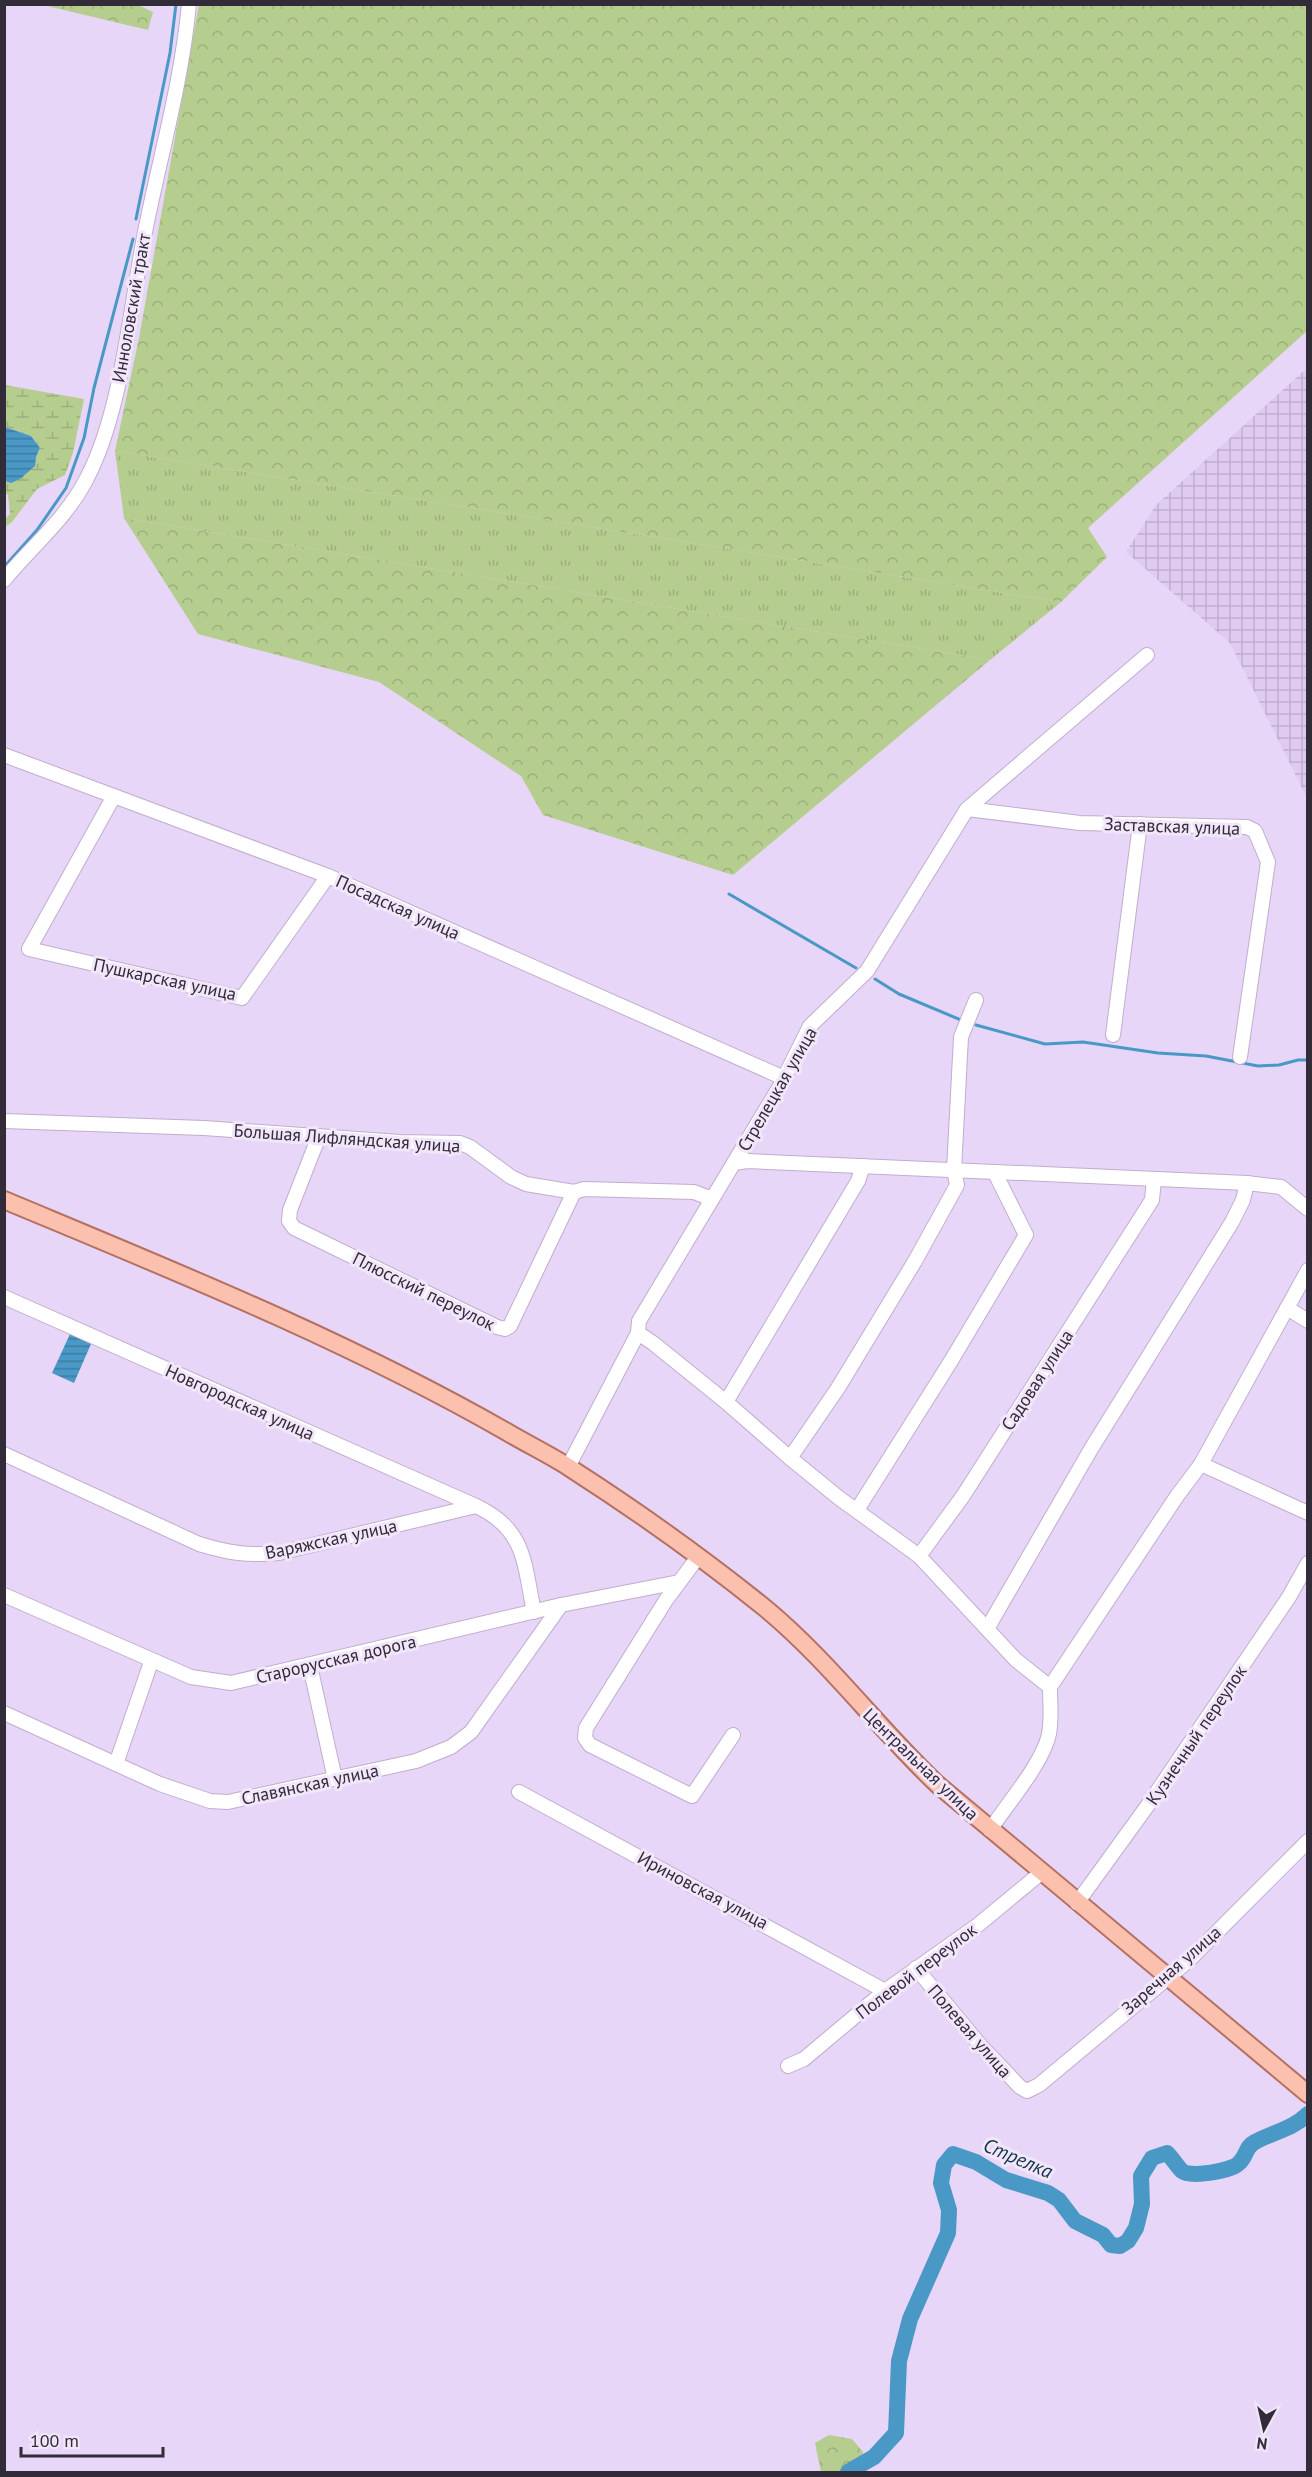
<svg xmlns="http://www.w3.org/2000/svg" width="1312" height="2477" font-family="'PT Sans',sans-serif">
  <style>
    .industrial { fill: url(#industrial-grid) }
    .grass { fill: url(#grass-tufts) }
    .forest { fill: url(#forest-crowns) }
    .wetland { fill: url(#wetland-marsh) }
    .water { fill: url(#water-rules) }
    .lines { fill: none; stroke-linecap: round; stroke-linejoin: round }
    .stream { stroke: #4998c6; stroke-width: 3 }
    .river { stroke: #4998c6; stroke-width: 16 }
    .minor-casing { stroke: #bfaece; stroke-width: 16 }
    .major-casing { stroke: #b47162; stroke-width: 20 }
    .minor { stroke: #fff; stroke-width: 14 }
    .major { stroke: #fcc0af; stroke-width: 16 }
    .labels { text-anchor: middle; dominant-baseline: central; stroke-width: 6; stroke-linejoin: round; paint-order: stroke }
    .street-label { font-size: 18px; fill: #322b38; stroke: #f1e6fa }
    .water-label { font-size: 20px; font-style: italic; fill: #123549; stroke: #f1e6fa }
  </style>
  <defs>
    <pattern id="industrial-grid" width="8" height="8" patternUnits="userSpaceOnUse" patternTransform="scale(1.5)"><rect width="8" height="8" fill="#dfcaf1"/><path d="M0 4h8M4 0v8" fill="none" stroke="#c0aecf"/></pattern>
    <pattern id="grass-tufts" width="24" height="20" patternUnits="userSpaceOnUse" patternTransform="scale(1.5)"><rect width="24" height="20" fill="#b5cd8e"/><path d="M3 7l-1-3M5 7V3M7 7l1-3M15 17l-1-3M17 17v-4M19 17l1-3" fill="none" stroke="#9cb07b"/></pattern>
    <pattern id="forest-crowns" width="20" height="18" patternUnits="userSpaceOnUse" patternTransform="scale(1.5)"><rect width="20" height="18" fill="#b5cd8e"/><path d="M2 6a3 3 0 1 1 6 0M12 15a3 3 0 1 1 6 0" fill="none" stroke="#9cb07b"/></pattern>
    <pattern id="wetland-marsh" width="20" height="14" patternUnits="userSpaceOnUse" patternTransform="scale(1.5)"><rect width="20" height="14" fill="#b5cd8e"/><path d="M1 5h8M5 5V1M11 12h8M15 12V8" fill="none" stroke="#9cb07b"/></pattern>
    <pattern id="water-rules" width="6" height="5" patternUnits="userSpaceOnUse" patternTransform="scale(1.5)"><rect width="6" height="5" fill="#4998c6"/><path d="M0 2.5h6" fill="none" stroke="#3d7ca2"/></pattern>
  </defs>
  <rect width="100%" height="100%" fill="#e7d6f7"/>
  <polygon class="industrial" points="1307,368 1307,798 1230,643 1126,552 1156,505"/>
  <polygon class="grass" points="115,451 1061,602 990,660 124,518"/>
  <g class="forest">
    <polygon points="199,4 1307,5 1307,331 1088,528 1107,557 1061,602 115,451 139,338"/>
    <polygon points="43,5 138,5 153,12 148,30"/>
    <polygon points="124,518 990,660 733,875 543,815 521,776 379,682 198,634"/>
    <polygon points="829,2435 852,2439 863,2452 860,2472 821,2472 815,2443"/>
  </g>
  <polygon class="wetland" points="5,385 84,399 73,453 65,475 37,489 12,522 5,527 5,519 10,514 8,495 5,493 5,481 11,483 36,457 40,448 31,436 5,427"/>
  <g class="water">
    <polygon points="5,427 31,436 40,448 36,457 35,466 20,479 11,483 5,481"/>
    <polygon points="70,1334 91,1344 74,1383 52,1373"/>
  </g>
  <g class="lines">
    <g class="stream">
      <polyline points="136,219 170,53 176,4"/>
      <polyline points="4,567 37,530 66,488 84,438 94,388 133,239"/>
      <polyline points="729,894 856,968"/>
      <polyline points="875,979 899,994 961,1020"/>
      <polyline points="976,1025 1045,1044 1083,1042 1158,1053 1206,1056 1258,1066 1279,1065 1298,1060 1308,1060"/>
    </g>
    <path class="river" d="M848,2472L874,2457L896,2433L899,2361L910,2319L948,2233L949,2210L941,2183L944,2165L953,2154L976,2162L1006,2180L1048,2193L1059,2200L1075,2221L1103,2235L1111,2245L1120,2246L1128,2241L1136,2228L1142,2204L1141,2176L1152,2158L1167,2153C1173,2159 1177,2166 1182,2171C1190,2178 1232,2171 1239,2163C1247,2156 1245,2147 1255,2142C1273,2132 1293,2129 1308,2114"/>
    <defs>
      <g id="minor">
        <path d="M4,580C32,546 67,518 87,478C123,409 130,305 146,227C161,153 182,80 189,4"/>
        <polyline points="4,755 328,876 784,1078"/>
        <polyline points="114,796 29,949 242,998 328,876"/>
        <polyline points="967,809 1080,823 1247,827 1255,831 1268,862 1240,1057"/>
        <polyline points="1113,1035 1140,824"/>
        <polyline points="4,1121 204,1128 399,1142 460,1143 470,1147 511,1177 526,1184 574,1192 584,1189 694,1192 712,1199"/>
        <polyline points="319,1136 290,1210 289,1221 294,1228 497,1327 505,1329 510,1326 574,1192"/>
        <polyline points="735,1163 747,1161 1247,1183 1281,1187 1308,1209"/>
        <polyline points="4,1297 476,1506"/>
        <polyline points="1287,1308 1308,1321"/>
        <path d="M638,1333L653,1343L726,1402L790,1458L839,1498L919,1556L1016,1660L1050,1687C1050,1702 1052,1718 1049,1734C1043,1763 1007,1804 990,1830"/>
        <polyline points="726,1402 858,1181 863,1166"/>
        <path d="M4,1454L199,1544C229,1553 248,1556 279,1553L476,1506C526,1529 524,1564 534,1612"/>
        <polyline points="790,1458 838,1388 915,1261 957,1185 954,1170 961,1037 976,1000"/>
        <polyline points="1201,1464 1308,1513"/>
        <polyline points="568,1467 638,1333 639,1321 780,1086 810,1026 867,971 967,809 1147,655"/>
        <polyline points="857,1510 951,1361 1026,1235 995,1173"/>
        <polyline points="919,1556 963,1496 1152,1200 1154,1179"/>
        <polyline points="698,1557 666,1600 586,1728 585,1738 590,1745 692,1796 733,1735"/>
        <polyline points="4,1595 191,1677 231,1683 561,1605 679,1582"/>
        <polyline points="987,1629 1091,1449 1232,1222 1243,1200 1247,1183"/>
        <polyline points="310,1666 335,1779"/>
        <polyline points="1050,1687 1177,1496 1201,1464 1308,1270"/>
        <polyline points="4,1713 160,1784 210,1801 228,1802 416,1761 451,1747 471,1732 561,1605"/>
        <polyline points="116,1764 151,1662"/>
        <polyline points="519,1792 885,1991"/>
        <polyline points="1077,1903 1148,1805 1289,1597 1308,1563"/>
        <polyline points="916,1968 981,2046 1020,2087 1027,2091 1039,2085 1189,1960 1308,1841"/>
        <polyline points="788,2066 804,2059 885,1991 978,1925 1042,1872"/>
      </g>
      <path id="major" d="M4,1200C174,1271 346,1340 507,1432C527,1444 550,1455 570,1468C637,1511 703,1558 765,1608C828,1660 878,1728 937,1784L1308,2094"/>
    </defs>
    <use href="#minor" class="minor-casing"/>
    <use href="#major" class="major-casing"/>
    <use href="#minor" class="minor"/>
    <use href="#major" class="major"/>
  </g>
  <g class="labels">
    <g class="street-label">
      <text transform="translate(131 308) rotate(-80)">Инноловский тракт</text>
      <text transform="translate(1172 826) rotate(2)">Заставская улица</text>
      <text transform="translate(398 907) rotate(24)">Посадская улица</text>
      <text transform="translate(165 979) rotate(12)">Пушкарская улица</text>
      <text transform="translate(777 1089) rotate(-60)">Стрелецкая улица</text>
      <text transform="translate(347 1138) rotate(4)">Большая Лифляндская улица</text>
      <text transform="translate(424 1291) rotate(26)">Плюсский переулок</text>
      <text transform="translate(1037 1380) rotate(-57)">Садовая улица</text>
      <text transform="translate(240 1402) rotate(24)">Новгородская улица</text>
      <text transform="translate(331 1539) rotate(-12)">Варяжская улица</text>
      <text transform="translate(336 1659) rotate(-13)">Старорусская дорога</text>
      <text transform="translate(1196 1735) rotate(-56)">Кузнечный переулок</text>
      <text transform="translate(921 1764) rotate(44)">Центральная улица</text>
      <text transform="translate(310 1784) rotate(-12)">Славянская улица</text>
      <text transform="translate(703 1890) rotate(28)">Ириновская улица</text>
      <text transform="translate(1171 1970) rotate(-41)">Заречная улица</text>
      <text transform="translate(916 1971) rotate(-37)">Полевой переулок</text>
      <text transform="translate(970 2031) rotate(49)">Полевая улица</text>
    </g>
    <g class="water-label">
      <text transform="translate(1018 2158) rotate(23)">Стрелка</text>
    </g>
  </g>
  <rect width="1312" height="2477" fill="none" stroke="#322b38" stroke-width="12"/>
  <g transform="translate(1264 2429) rotate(188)" stroke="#f1e6fa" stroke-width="4.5" paint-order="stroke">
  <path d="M0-4.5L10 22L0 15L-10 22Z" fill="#322b38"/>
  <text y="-9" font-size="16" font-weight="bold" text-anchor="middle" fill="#322b38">N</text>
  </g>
  <path d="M21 2447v9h142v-9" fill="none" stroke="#322b38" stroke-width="3"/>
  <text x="30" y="2447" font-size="18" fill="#322b38" stroke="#f1e6fa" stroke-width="4.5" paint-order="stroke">100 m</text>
</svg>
